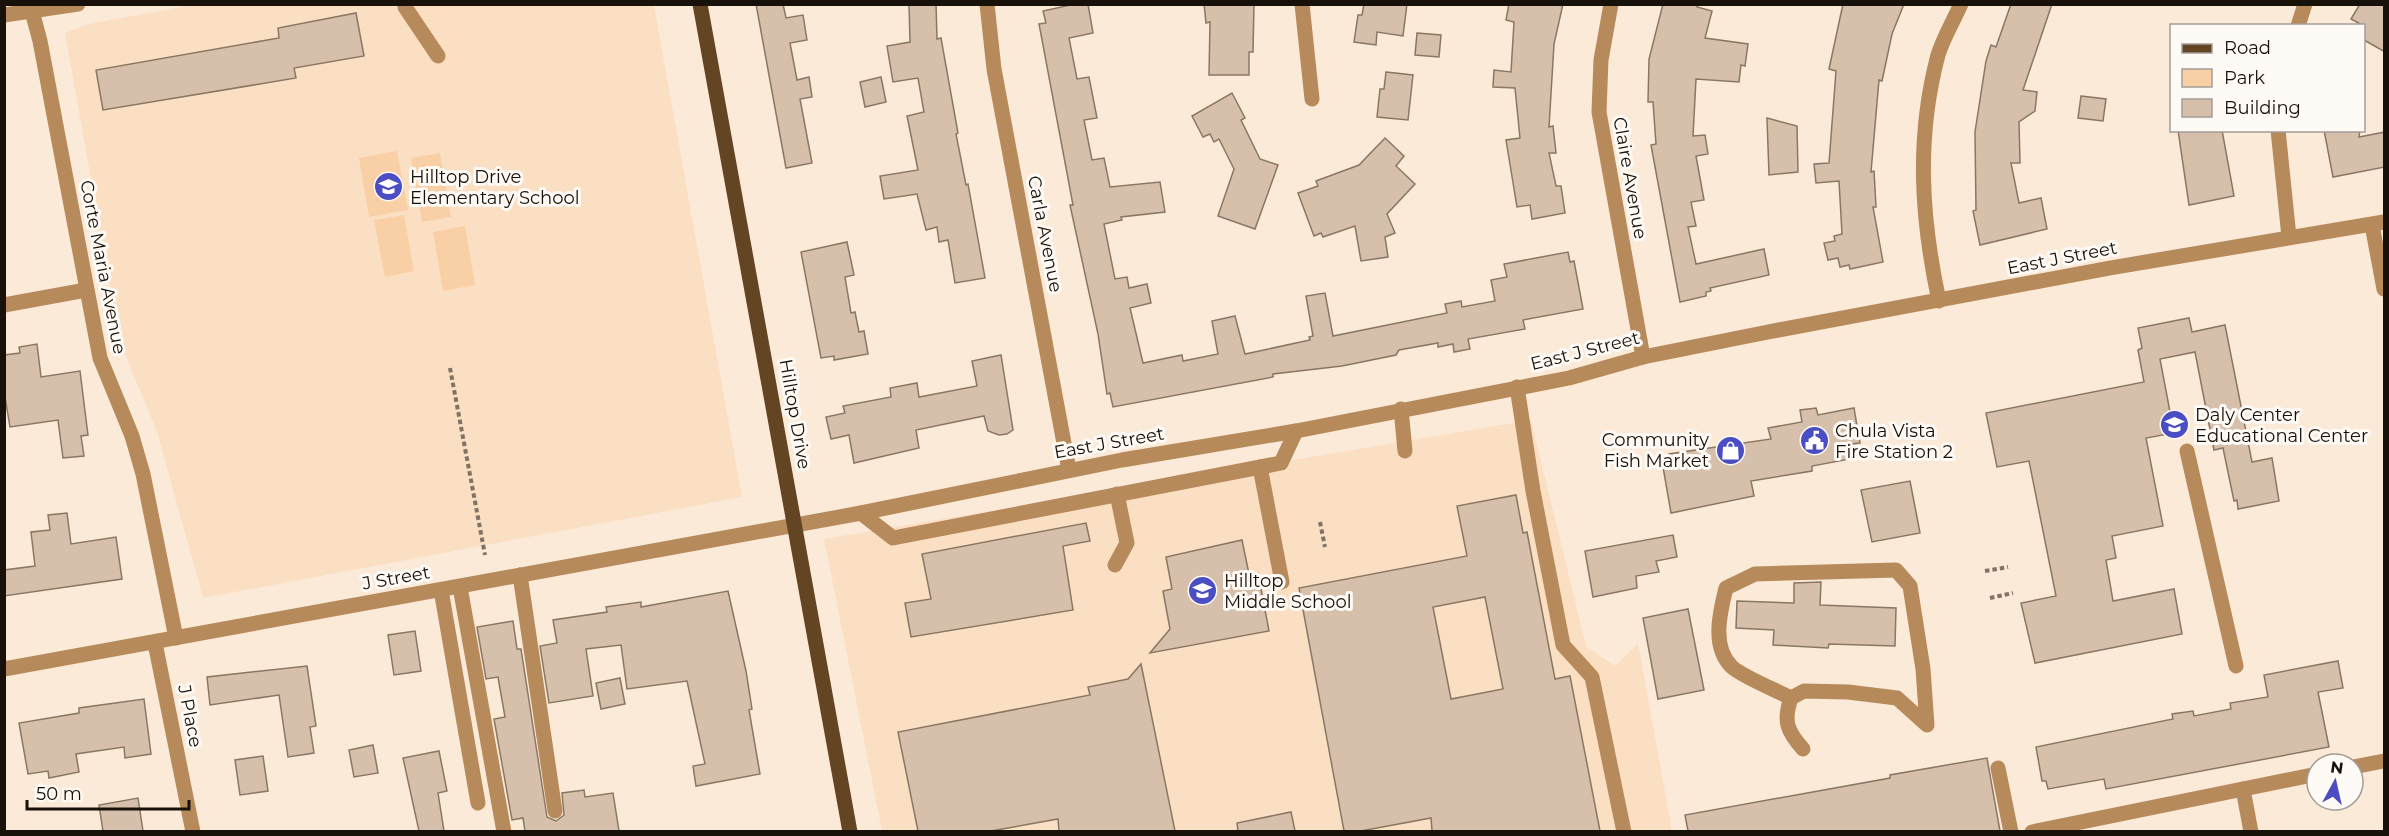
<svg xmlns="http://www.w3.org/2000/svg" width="2389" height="836" font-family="Montserrat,sans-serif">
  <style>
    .built { fill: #fbdfc3 }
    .green { fill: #f9cfa5 }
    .building { fill: #d6c0ab; stroke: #8a7763; stroke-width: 1.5; fill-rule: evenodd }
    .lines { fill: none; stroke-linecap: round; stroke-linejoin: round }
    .path { stroke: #7f7366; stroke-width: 4; stroke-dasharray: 4.5 3; stroke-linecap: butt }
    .minor { stroke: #b78a5b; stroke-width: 15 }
    .major { stroke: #634524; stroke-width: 15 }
    .labels { text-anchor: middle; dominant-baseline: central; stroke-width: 6; stroke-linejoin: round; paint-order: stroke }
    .poi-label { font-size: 18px; fill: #181109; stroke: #fefaf5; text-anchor: start }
    .street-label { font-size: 18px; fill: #181109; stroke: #fefaf5 }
  </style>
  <rect width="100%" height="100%" fill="#fcead8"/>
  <g class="built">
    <polygon points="193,5 654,5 742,497 203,598 157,432 120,342 65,33 88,24"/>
    <polygon points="1531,420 1586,646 1615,666 1638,643 1672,831 882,831 824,539"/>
  </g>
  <g class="green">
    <polygon points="397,151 408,210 369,217 359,158"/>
    <polygon points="440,153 451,217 422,222 411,158"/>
    <polygon points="404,215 414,271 385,277 374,220"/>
    <polygon points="465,226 475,285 443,291 433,232"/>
  </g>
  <g class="building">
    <polygon points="756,4 783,4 786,18 803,15 807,40 790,43 797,80 809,77 812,97 800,99 812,163 786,168"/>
    <polygon points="909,4 936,4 937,39 941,38 958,133 956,134 966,185 968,184 985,278 955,283 948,240 939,242 937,227 926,230 917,194 884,199 880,176 918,170 907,116 924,112 918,78 893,82 887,46 910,42"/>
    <polygon points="1075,4 1088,4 1093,33 1069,38 1077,79 1089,77 1097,118 1084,120 1092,160 1104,158 1110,187 1160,182 1165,212 1121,217 1122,220 1104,224 1115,279 1127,277 1129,288 1147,284 1151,303 1130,308 1143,363 1182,355 1183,361 1218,354 1212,321 1235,316 1245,354 1310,340 1309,337 1313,336 1306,296 1325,293 1333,336 1447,313 1445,304 1461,301 1462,307 1495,301 1491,280 1507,277 1504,264 1568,252 1570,262 1574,261 1583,309 1523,320 1525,329 1468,339 1470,349 1454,352 1453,344 1438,347 1438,343 1399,350 1396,355 1342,366 1273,374 1273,377 1113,407 1110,393 1107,394 1098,334 1070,205 1073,205 1039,24 1046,23 1043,11"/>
    <polygon points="1204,4 1254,4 1253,52 1249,52 1249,75 1209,75 1210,22 1206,23"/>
    <polygon points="1364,4 1407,4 1403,36 1377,32 1376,45 1354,42 1358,15 1362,15"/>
    <polygon points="1509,4 1563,4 1554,44 1549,127 1553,126 1556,153 1549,153 1556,186 1561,186 1565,213 1532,219 1530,205 1517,207 1506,140 1520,138 1515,88 1493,87 1494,70 1511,72 1514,22 1506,20"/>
    <polygon points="1663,4 1697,4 1697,7 1712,11 1705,38 1748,44 1745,66 1741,65 1739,82 1696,79 1693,136 1705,135 1708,154 1696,156 1704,200 1691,202 1696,226 1688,227 1696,264 1764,249 1769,275 1710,288 1711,291 1706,292 1706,296 1680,302 1651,145 1656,144 1653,102 1648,102 1649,59"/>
    <polygon points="1843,4 1904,4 1892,34 1882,81 1879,80 1871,172 1874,171 1876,207 1873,207 1883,262 1850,269 1849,265 1840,267 1838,258 1828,260 1824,243 1835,241 1834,236 1842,234 1839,181 1816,183 1814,164 1829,163 1836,71 1829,69"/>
    <polygon points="2011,4 2052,4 2023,90 2037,92 2035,111 2019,122 2020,163 2011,163 2019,203 2041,198 2047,229 1980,245 1973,211 1976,210 1975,132 1986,61 1991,45 1996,47"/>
    <polygon points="2360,4 2385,4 2385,52 2364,40 2364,26 2351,19"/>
    <polygon points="356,13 364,56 294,68 296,78 103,110 96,70 279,38 278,28"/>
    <polygon points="1417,33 1441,35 1439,57 1415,55"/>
    <polygon points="1386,72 1413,75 1408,120 1377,117 1380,89 1384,89"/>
    <polygon points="881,77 886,102 865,107 860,82"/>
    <polygon points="1232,93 1245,118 1241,120 1260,159 1278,165 1255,229 1218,216 1234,169 1219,139 1214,142 1210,134 1203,137 1192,116"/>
    <polygon points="2081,96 2106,99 2103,121 2078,118"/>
    <polygon points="1767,118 1797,126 1798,172 1769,175"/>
    <polygon points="2178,130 2222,130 2234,196 2189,205"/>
    <polygon points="2324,130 2360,130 2359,137 2385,132 2385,167 2333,177"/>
    <polygon points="1385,138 1404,156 1396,166 1415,184 1387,214 1395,233 1385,237 1388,257 1361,261 1355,226 1323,237 1321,233 1314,236 1298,193 1318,186 1316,181 1359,165"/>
    <polygon points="847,242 854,275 845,277 851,313 855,312 859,332 864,331 868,354 834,360 834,356 821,358 801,252"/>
    <polygon points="2189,318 2192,332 2225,325 2252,462 2272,458 2279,501 2238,509 2237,500 2234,501 2223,448 2214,450 2195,352 2160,359 2174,433 2146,438 2163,526 2112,536 2116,558 2106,560 2113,601 2174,589 2182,634 2035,663 2021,603 2056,596 2029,461 1997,467 1986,413 2144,382 2138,350 2142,348 2138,328"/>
    <polygon points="37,344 41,377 80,371 88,435 81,436 84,456 63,458 58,420 10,427 4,391 4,355 20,353 19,347"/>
    <polygon points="1001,355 1013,430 1007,434 999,435 988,431 984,416 916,430 919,448 854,463 849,435 831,439 826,417 845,413 843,406 891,397 890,388 917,383 919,397 977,386 972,361"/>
    <polygon points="1816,408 1818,415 1854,408 1860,443 1852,444 1855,458 1812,466 1812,471 1751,481 1754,496 1671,513 1663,467 1670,467 1669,454 1771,439 1768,428 1802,422 1800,410"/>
    <polygon points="1910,481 1920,533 1872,542 1861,490"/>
    <path d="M1516,495L1523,533L1527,532L1555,679L1570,676L1600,831H1432L1431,818L1361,831H1344L1299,588L1467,556L1457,506ZM1485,597L1503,689L1451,699L1433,607Z"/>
    <polygon points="67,513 71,544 116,537 122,579 4,596 4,570 35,566 31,532 50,530 48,515"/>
    <polygon points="1086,523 1090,541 1063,546 1073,610 911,637 905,603 931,599 922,554"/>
    <polygon points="1673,535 1677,557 1656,561 1659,572 1636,576 1637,588 1593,597 1585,551"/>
    <polygon points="1242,540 1249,574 1258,573 1269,631 1150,653 1170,629 1163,591 1172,589 1166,557"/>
    <polygon points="1821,582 1820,605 1896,608 1895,646 1829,644 1828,648 1773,645 1774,630 1736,628 1737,601 1794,603 1794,583"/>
    <polygon points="728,591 746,671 752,709 749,710 760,774 696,786 693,766 705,764 687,681 627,689 621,645 586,649 593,696 549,703 540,646 557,643 553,620 607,612 606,607 641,602 641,607"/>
    <polygon points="1688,609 1704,690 1658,699 1643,618"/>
    <polygon points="513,621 517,649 521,649 547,817 556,821 564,815 562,793 584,790 585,797 613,793 619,831 525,831 523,818 512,820 494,719 505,717 498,677 486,679 477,627"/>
    <polygon points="415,631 421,671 394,675 388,635"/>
    <polygon points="2338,661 2343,688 2318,692 2329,747 2106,789 2104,779 2048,789 2046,781 2042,781 2036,747 2173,719 2172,714 2193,711 2194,716 2231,709 2230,703 2268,697 2264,675"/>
    <polygon points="1141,664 1175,831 1059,831 1058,819 991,831 918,831 898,732 1090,695 1088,687 1128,679"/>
    <polygon points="307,666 316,726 310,727 314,753 288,757 279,695 210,705 207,677"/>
    <polygon points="620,678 625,704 601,709 596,683"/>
    <polygon points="144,699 151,754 125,758 124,747 76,754 79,772 49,778 48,771 28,774 19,723 79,713 79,708"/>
    <polygon points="373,745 378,773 354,777 349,750"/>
    <polygon points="439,751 447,791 438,793 444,831 419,831 403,758"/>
    <polygon points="263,756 268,791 240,795 235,760"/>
    <polygon points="1987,758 2000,831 1688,831 1685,815 1890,778 1890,775"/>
    <polygon points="138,798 143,831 103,831 99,805"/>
    <polygon points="1291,812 1295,831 1238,831 1237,823"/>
  </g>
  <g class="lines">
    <g class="path">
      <polyline points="450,368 485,555"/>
      <polyline points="1320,522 1325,547"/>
      <polyline points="1985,571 2008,567"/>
      <polyline points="1990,598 2013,593"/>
    </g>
    <g class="minor">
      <polyline points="30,4 40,41 100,358 132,436 143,474 176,638"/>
      <polyline points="987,4 994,69 1069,470"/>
      <polyline points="1302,4 1312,99"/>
      <polyline points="1611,4 1601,60 1599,112 1643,357"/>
      <polyline points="405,7 438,56"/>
      <polyline points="4,15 78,4"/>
      <polyline points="2298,26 2305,4"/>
      <polyline points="2278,130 2289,237"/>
      <polyline points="2372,225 2384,289"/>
      <path d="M1939,301C1921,217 1916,138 1938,55C1943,38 1954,20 1961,4"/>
      <polyline points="4,305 86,290"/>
      <polyline points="1517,387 1533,491 1563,645 1592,677 1624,832"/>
      <polyline points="1401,409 1405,451"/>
      <polyline points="2187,451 2236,666"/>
      <polyline points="1260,467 1282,582"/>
      <polyline points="861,513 893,538 1281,463 1296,431"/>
      <polyline points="1115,565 1127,543 1117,494"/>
      <polyline points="520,575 555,811"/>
      <polyline points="460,587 504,832"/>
      <polyline points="441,590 478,803"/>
      <polyline points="155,643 193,832"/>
      <polyline points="4,669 861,513 1122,460 1296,431 1569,378 1643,357 1768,332 2110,268 2384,222"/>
      <path d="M1791,698C1776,690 1743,677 1732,667C1711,647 1720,612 1726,588L1755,574L1896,570L1910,586L1923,669L1927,725L1897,698L1848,692L1804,691L1791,698C1783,721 1787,731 1803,749"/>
      <polyline points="2353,767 2384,761"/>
      <polyline points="1998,768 2011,832"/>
      <polyline points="2243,789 2251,832"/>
      <polyline points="2032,832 2317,774"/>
    </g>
    <polyline class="major" points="700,4 850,832"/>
  </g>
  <defs>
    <symbol id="school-disc" viewBox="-11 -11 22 22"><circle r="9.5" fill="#4b4dc3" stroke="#fefaf5"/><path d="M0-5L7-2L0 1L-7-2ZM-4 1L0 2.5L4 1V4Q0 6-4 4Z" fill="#fff"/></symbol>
    <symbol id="civic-disc" viewBox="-11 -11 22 22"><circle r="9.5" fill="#4b4dc3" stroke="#fefaf5"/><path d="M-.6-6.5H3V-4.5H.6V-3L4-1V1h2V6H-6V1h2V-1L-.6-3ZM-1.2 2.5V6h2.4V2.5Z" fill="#fff"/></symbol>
    <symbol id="shop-disc" viewBox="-11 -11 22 22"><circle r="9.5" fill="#4b4dc3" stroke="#fefaf5"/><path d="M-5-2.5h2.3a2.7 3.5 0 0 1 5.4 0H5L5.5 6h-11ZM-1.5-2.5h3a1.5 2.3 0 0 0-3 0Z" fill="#fff"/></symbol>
  </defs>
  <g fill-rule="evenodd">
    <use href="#school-disc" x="372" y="170" width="33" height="33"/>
    <use href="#school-disc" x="2158" y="408" width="33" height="33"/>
    <use href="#civic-disc" x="1798" y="424" width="33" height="33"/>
    <use href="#shop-disc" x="1714" y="434" width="33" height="33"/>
    <use href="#school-disc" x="1186" y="574" width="33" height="33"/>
  </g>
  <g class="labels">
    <g class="poi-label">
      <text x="410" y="177">Hilltop Drive<tspan x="410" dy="21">Elementary School</tspan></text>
      <text x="2195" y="415">Daly Center<tspan x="2195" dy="21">Educational Center</tspan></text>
      <text x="1835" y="431">Chula Vista<tspan x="1835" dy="21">Fire Station 2</tspan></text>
      <text x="1709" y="440" text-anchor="end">Community<tspan x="1709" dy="21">Fish Market</tspan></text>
      <text x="1224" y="581">Hilltop<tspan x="1224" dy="21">Middle School</tspan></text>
    </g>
    <g class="street-label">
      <text transform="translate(1630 178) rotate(80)">Claire Avenue</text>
      <text transform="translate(1045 234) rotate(79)">Carla Avenue</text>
      <text transform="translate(2062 258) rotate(-11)">East J Street</text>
      <text transform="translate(103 267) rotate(79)">Corte Maria Avenue</text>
      <text transform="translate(1585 351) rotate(-14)">East J Street</text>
      <text transform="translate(795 414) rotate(80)">Hilltop Drive</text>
      <text transform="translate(1109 443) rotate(-10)">East J Street</text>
      <text transform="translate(396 578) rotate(-10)">J Street</text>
      <text transform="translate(190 716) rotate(79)">J Place</text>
    </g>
  </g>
  <rect width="2389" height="836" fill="none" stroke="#181109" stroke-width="12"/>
  <rect x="2170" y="24" width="195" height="108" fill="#fefaf5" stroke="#a29d97" stroke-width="1.5"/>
  <rect x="2182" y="44" width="30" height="9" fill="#634524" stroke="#a29d97" stroke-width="1.5"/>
  <text x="2224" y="54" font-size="18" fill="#181109">Road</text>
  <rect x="2182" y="69" width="30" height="18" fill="#f9cfa5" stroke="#a29d97" stroke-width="1.5"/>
  <text x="2224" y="84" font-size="18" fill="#181109">Park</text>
  <rect x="2182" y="99" width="30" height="18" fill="#d6c0ab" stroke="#a29d97" stroke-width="1.5"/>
  <text x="2224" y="114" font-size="18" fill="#181109">Building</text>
  <g transform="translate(2335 782) rotate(8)"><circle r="28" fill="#fefaf5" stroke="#a29d97" stroke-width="1.5"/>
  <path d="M0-4.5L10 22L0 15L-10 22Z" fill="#4b4dc3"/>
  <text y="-9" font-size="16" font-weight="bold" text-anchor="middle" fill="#181109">N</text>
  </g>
  <path d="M27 800v9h162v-9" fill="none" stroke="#181109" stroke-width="3"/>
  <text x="36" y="800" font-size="18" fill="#181109" stroke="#fefaf5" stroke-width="4.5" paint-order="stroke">50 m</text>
</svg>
